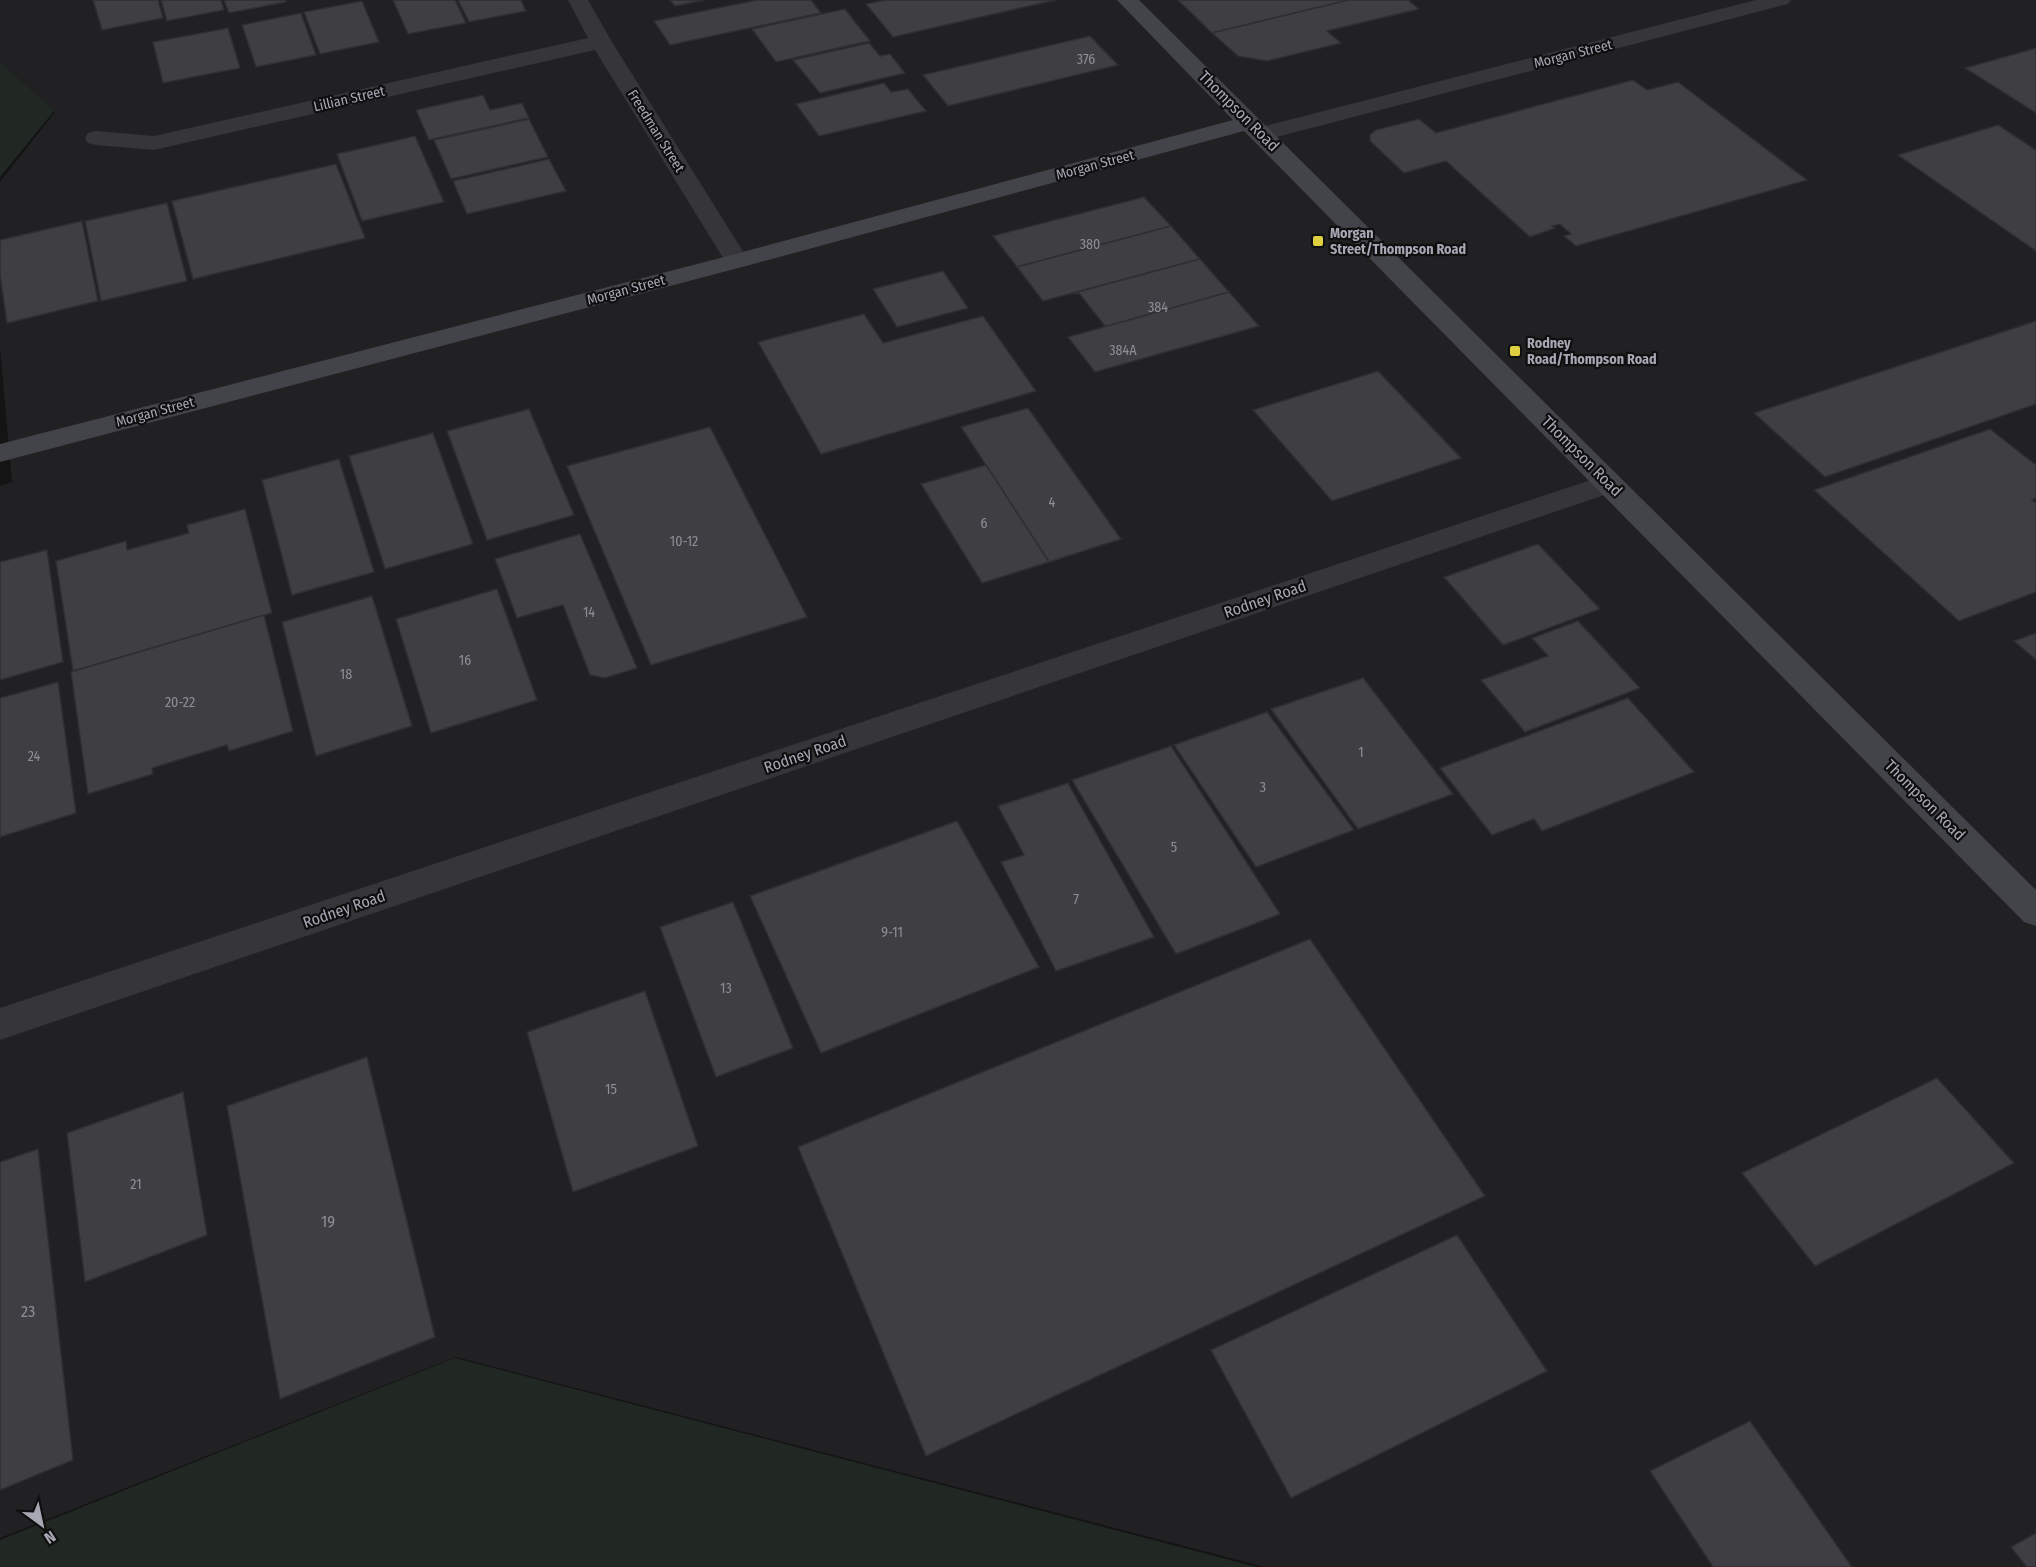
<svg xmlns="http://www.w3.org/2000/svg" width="2036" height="1567" font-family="'Fira Sans Condensed',sans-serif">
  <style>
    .built { fill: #212022 }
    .green { fill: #212823 }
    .building { fill: #3f3e42; stroke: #2f2e31; stroke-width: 1.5 }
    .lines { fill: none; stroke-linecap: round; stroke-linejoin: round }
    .street { fill: #36353a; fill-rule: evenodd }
    .secondary { fill: #43434a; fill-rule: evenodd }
    .poi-dot { fill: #dfd042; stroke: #0f0f10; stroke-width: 2 }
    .labels { text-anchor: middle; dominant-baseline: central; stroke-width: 4.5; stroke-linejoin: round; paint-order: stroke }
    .far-street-label { font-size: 14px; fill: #a7a8b4; stroke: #0f0f10 }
    .number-label { font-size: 14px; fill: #8d8e98 }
    .far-poi-label { font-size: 14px; font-weight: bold; fill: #a7a8b4; stroke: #0f0f10; text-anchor: start }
    .street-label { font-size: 16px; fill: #a7a8b4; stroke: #0f0f10 }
    .near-number-label { font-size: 16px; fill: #8d8e98 }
  </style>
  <rect width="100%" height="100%" fill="#141415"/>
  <polygon class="built" points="0,0 2036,0 2036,1567 1265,1567 456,1357 0,1538 0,486 12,482 0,347 0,182 55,112 0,61"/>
  <g class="green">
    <polygon points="0,61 54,111 0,177"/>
    <polygon points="455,1358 1257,1567 0,1567 0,1540"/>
  </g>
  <g class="building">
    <polygon points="93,0 158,0 163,18 102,30"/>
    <polygon points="161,0 221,0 224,10 167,21"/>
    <polygon points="224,0 286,0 286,2 229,13"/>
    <polygon points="393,0 455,0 466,23 408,34"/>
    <polygon points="458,0 521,0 526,11 469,22"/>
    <polygon points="670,0 705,0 675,6"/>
    <polygon points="757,0 811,0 821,13 670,45 654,21"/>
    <polygon points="886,0 1056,0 893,37 866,4"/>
    <polygon points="1178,0 1349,0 1212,33"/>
    <polygon points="1349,0 1408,0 1419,9 1327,31 1341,43 1267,61 1238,56 1212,33"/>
    <polygon points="362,1 379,42 320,54 304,12"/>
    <polygon points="845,9 870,41 776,62 752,29"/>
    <polygon points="301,13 316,55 256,67 242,25"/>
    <polygon points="228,28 240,68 163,83 153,42"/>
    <polygon points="1090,36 1118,65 948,106 923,75"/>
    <polygon points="869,43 880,56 890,54 905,73 820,93 793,60"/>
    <polygon points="2036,48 2036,113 1965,68 2033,49"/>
    <polygon points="1633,80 1647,90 1678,82 1807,180 1576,246 1564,236 1571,234 1560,224 1552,226 1555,228 1530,237 1446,161 1404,173 1370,141 1370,135 1376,130 1419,119 1436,133"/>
    <polygon points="884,83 891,92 908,89 926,111 819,136 796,104"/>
    <polygon points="483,95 490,110 522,103 529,118 429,140 416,110"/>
    <polygon points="529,119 548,157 451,179 434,140"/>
    <polygon points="1998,125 2036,150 2036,251 1898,155"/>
    <polygon points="415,136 444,202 362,221 337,154"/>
    <polygon points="549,159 566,191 467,214 453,181"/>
    <polygon points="336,164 365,238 193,279 172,201"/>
    <polygon points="1144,197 1171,226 1017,267 993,236"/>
    <polygon points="167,203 187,281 101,301 85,221"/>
    <polygon points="82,221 98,301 7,323 0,275 0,240"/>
    <polygon points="1171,226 1200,259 1043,301 1017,267"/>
    <polygon points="1200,259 1229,292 1098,329 1105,326 1079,293 1070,294"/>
    <polygon points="943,271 968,308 897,327 873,289"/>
    <polygon points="1229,292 1259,326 1095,372 1068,337"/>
    <polygon points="864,314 883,343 983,316 1036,391 821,454 758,342"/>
    <polygon points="2036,321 2036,404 1825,477 1754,413"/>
    <polygon points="1378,371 1461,458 1332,501 1253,410"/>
    <polygon points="1028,408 1121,539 1049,562 961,427"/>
    <polygon points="529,409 574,515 487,540 447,431"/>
    <polygon points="710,427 807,617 651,665 567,466"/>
    <polygon points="1990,429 2036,465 2036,498 2032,500 2036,503 2036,592 1959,621 1814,490"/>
    <polygon points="433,433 473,544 385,569 349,456"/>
    <polygon points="339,459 374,572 292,595 262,480"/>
    <polygon points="986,465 1049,562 982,583 921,484"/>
    <polygon points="245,509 272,613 73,671 56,561 126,541 127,550 189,533 187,525"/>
    <polygon points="580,534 637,668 605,678 590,675 563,605 517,618 495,559"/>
    <polygon points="1538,544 1600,609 1503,645 1444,577"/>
    <polygon points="47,550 63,662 0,680 0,562"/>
    <polygon points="497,589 537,700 431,733 396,619"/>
    <polygon points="372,596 412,726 316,756 282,622"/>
    <polygon points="264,615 293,731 229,751 227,745 152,768 153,774 88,794 71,672"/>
    <polygon points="1578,621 1640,688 1525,732 1481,680 1548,656 1532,638"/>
    <polygon points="2036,633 2036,660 2014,641"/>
    <polygon points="1363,678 1453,794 1358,829 1271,709"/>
    <polygon points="58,682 76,813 0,837 0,698"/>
    <polygon points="1628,698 1694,772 1542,831 1534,819 1492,835 1440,768"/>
    <polygon points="1267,712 1354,830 1256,867 1174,745"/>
    <polygon points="1171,746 1280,914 1176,954 1072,780"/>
    <polygon points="1068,783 1154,937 1056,971 1001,862 1024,855 998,806"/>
    <polygon points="957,821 1039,967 821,1053 750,896"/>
    <polygon points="733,902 793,1048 716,1077 660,927"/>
    <polygon points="1310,939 1485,1196 926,1456 798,1147"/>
    <polygon points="645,991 698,1146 573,1192 527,1032"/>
    <polygon points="367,1057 435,1337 280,1399 227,1106"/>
    <polygon points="1937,1078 2014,1163 1815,1266 1742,1173"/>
    <polygon points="183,1092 207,1235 85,1282 67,1133"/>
    <polygon points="38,1149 73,1460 0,1490 0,1162"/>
    <polygon points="1457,1235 1547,1371 1291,1498 1211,1350"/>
    <polygon points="1750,1421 1852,1567 1713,1567 1650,1471"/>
    <polygon points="2036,1533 2036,1567 2027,1567 2011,1547"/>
  </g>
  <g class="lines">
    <g class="street">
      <polygon points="568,0 588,0 612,42 749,261 746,266 737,268 728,266 595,50 154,150 96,145 88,143 85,138 88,133 96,131 154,136 588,38"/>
      <polygon points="1756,0 1791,0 1788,4 1261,141 1253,139 1250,134 1253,129"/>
      <polygon points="1609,474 1619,476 1623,483 1619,490 0,1040 0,1008"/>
    </g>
    <polygon class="secondary" points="1117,0 1139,0 2036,890 2036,926 2024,922 1244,131 746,266 0,462 0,444 728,256 1233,120"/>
  </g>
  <g class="poi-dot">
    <rect x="1312" y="235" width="12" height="12" rx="3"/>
    <rect x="1509" y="345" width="12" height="12" rx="3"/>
  </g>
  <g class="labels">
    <g class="far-street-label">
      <text transform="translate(1573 54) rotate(-14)">Morgan Street</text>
      <text transform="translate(349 99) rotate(-13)">Lillian Street</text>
      <text transform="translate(656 131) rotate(58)">Freedman Street</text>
      <text transform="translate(1095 165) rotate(-15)">Morgan Street</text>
      <text transform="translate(626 290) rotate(-15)">Morgan Street</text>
      <text transform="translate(155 412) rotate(-15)">Morgan Street</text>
    </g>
    <g class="number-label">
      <text x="1086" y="59">376</text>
      <text x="1090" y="244">380</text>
      <text x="1158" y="307">384</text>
      <text x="1123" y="350">384A</text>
      <text x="1052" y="502">4</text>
      <text x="984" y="523">6</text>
      <text x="684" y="541">10-12</text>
      <text x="589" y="612">14</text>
      <text x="465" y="660">16</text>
      <text x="346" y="674">18</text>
      <text x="180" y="702">20-22</text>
      <text x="1361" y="752">1</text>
      <text x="34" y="756">24</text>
      <text x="1263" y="787">3</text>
      <text x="1174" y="847">5</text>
      <text x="1076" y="899">7</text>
      <text x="892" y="932">9-11</text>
      <text x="726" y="988">13</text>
      <text x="611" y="1089">15</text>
      <text x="136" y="1184">21</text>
    </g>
    <g class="far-poi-label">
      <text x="1330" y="233">Morgan<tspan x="1330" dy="16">Street/Thompson Road</tspan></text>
      <text x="1527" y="343">Rodney<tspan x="1527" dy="16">Road/Thompson Road</tspan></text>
    </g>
    <g class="street-label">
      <text transform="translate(1239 111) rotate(45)">Thompson Road</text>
      <text transform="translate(1582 456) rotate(45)">Thompson Road</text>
      <text transform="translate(1265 599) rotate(-19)">Rodney Road</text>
      <text transform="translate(805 754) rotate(-19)">Rodney Road</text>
      <text transform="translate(1925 800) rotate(45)">Thompson Road</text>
      <text transform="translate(344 909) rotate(-19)">Rodney Road</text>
    </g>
    <g class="near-number-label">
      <text x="328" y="1221">19</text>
      <text x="28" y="1311">23</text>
    </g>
  </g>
  <g transform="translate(42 1525) rotate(147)" stroke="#0f0f10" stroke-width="4.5" paint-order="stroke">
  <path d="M0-4.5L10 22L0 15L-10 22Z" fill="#a7a8b4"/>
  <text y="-9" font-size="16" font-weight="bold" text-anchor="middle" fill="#a7a8b4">N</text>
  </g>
</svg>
